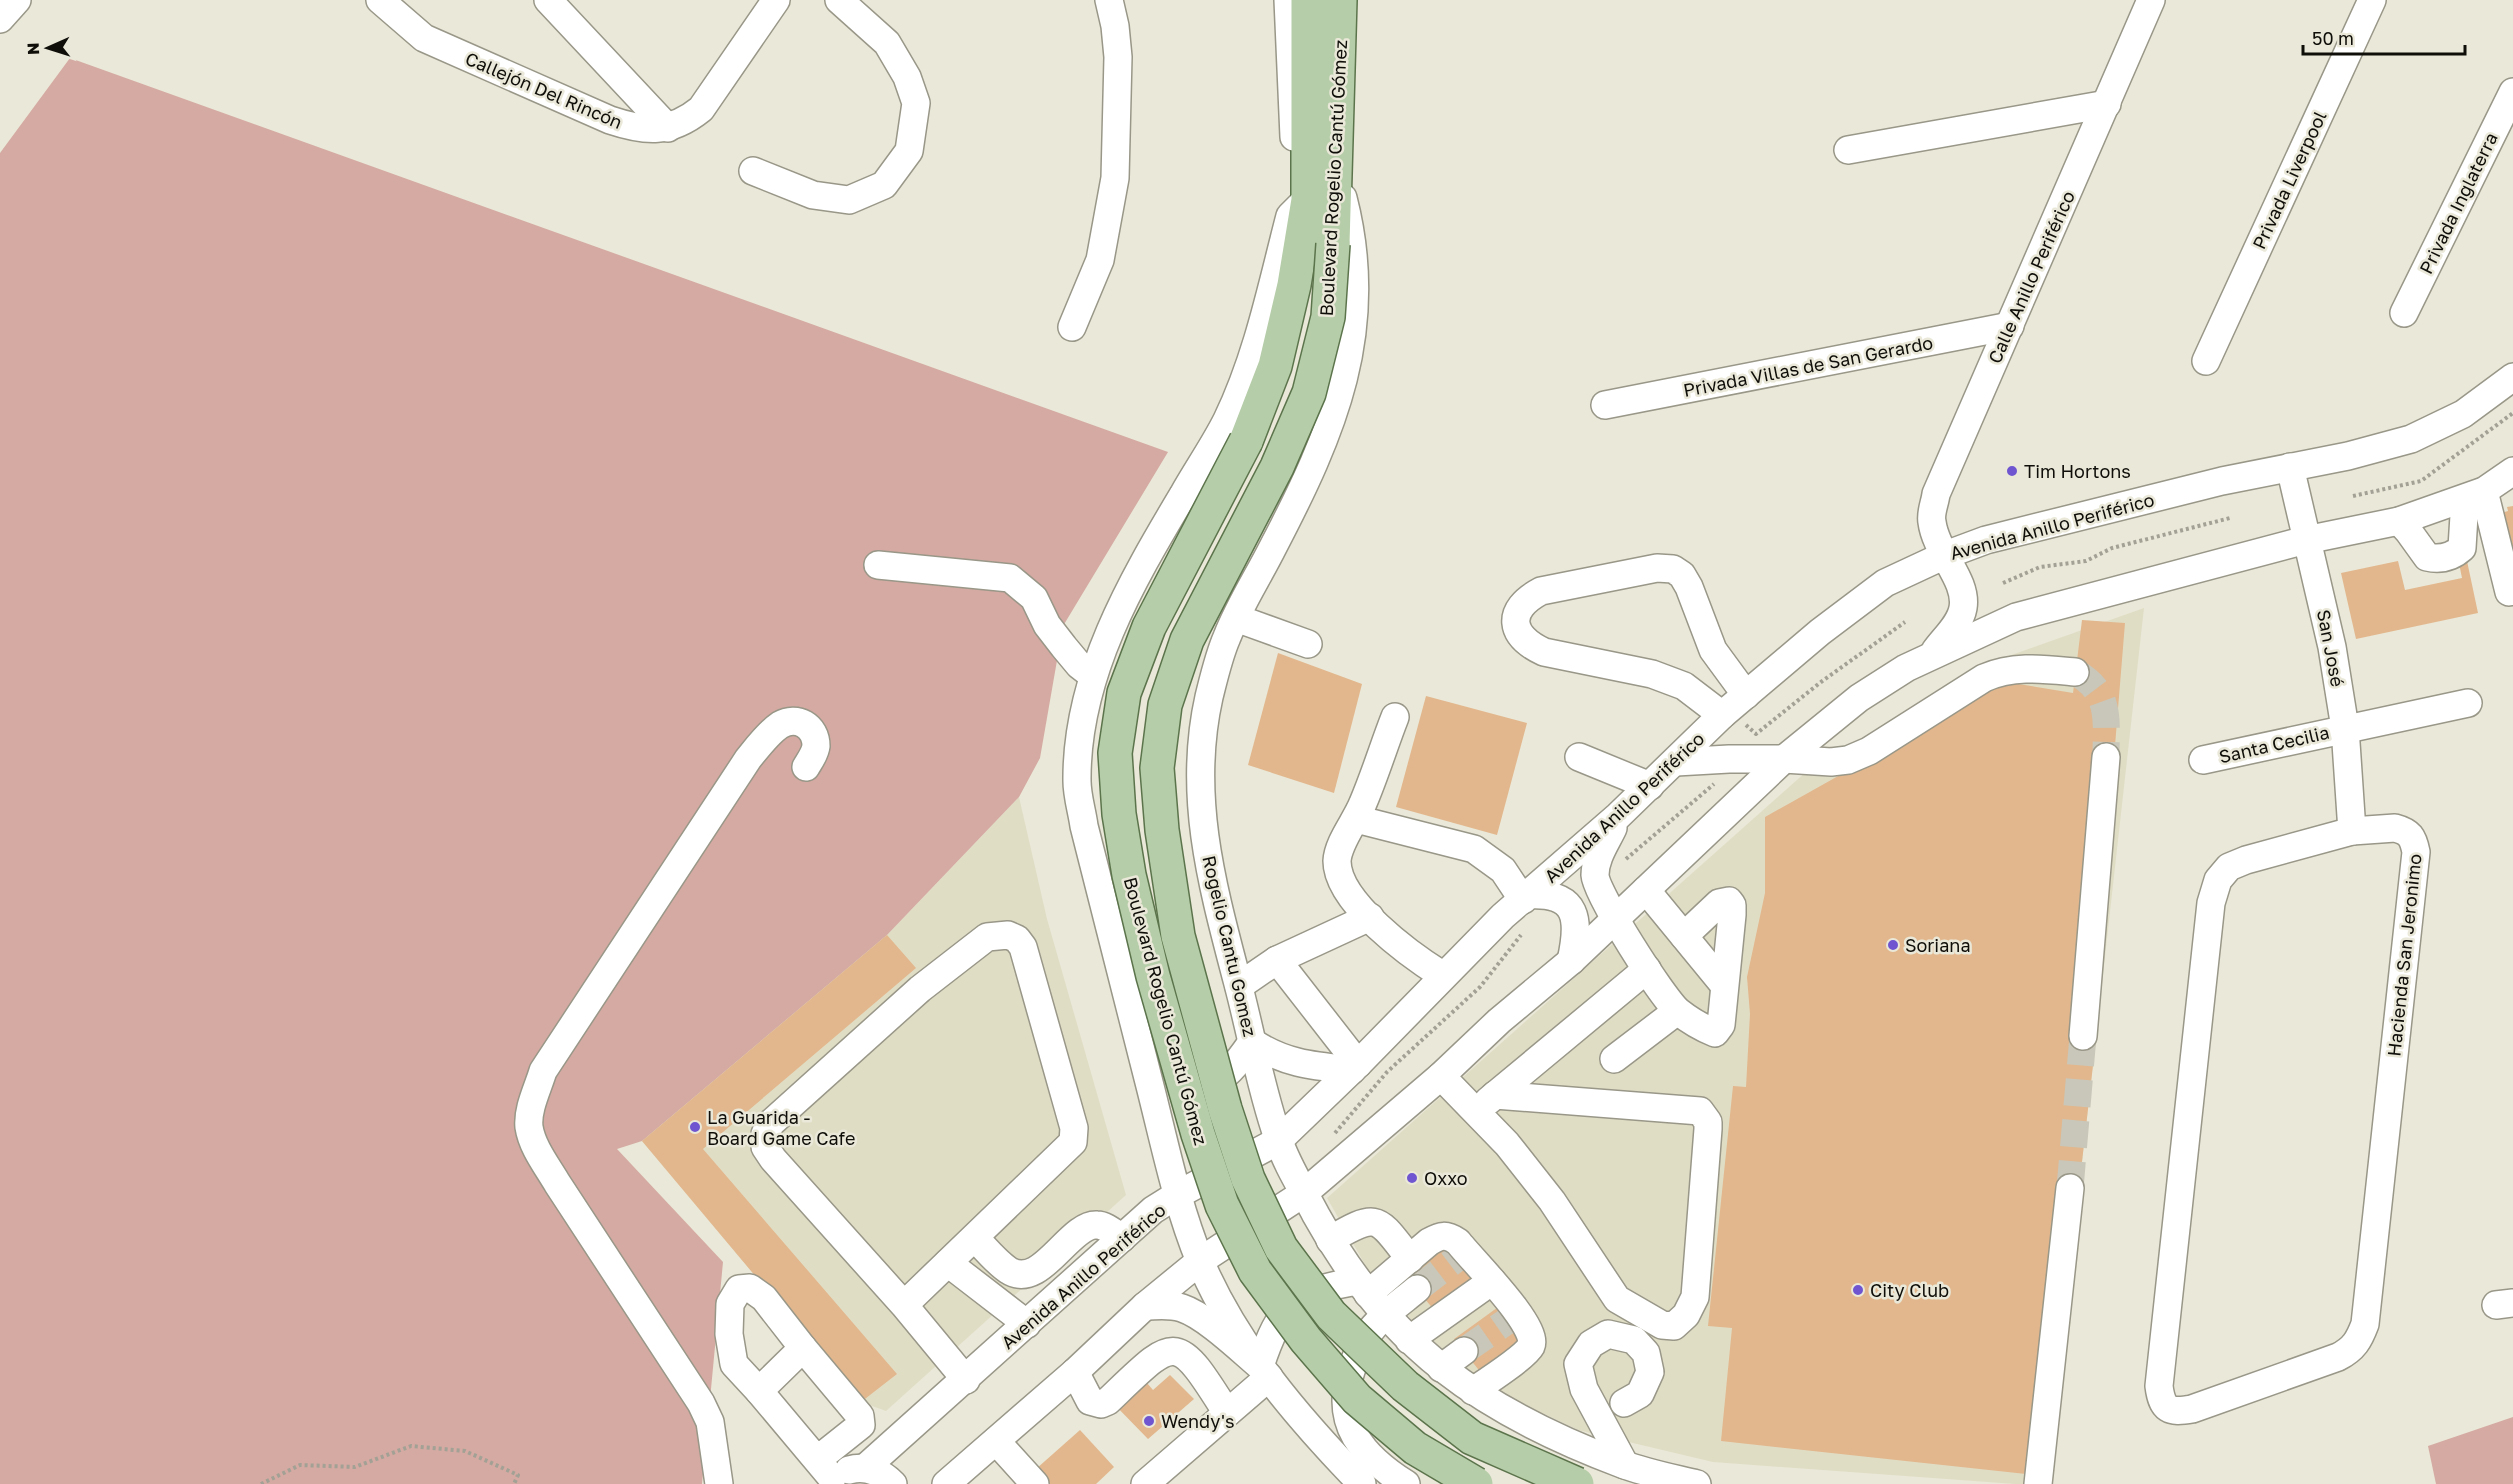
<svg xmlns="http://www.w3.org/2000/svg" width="2513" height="1484" font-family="'Golos Text',sans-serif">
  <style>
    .built { fill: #e0ddc5 }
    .green { fill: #d4aaa2 }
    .building { fill: #e2b78d }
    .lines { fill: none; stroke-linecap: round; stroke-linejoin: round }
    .minor-tunnel { stroke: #c9c7b9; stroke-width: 27; stroke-dasharray: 27 14; stroke-linecap: butt }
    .minor-casing { stroke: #999788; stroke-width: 30 }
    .major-casing { stroke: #5c744c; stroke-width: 36 }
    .path { stroke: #a3a195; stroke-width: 4; stroke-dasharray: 3 3; stroke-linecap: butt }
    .minor { stroke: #fff; stroke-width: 27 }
    .major { stroke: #b6cda9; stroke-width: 33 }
    .major-bridge-casing { stroke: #5c744c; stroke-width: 36; stroke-linecap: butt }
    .major-bridge { stroke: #b6cda9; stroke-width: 33 }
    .poi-dot { fill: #6f56d0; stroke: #eae8d8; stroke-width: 2 }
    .labels { text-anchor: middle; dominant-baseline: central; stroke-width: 5; stroke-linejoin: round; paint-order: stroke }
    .street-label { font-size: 18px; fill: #0f0e09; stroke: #eae8d8 }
    .poi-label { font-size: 18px; fill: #0f0e09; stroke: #eae8d8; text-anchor: start }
  </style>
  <rect width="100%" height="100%" fill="#eae8d8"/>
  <g class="built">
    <polygon points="2144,608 2046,1484 2015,1484 1713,1462 1578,1430 1496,1391 1429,1339 1371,1275 1327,1198 1807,771 1992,662"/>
    <polygon points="1019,797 1047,919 1126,1195 886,1411 861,1402 642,1141 887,935"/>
  </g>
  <g class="green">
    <polygon points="70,58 1168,452 1063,626 1040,758 1019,797 887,935 642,1141 617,1149 723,1262 702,1484 0,1484 0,153"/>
    <polygon points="2513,1417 2513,1484 2436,1484 2428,1446"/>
  </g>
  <g class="building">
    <polygon points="2513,506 2513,550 2504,553 2494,515 2508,511 2507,507"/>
    <polygon points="2398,561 2405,590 2462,578 2459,563 2467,561 2478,613 2356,639 2341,573"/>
    <polygon points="2082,620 2125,623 2114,758 2074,1034 2096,1039 2079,1188 2026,1474 1721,1441 1732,1328 1708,1326 1733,1086 1746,1087 1750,1014 1747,977 1765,893 1765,817 2006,682 2073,693"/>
    <polygon points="1278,653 1362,684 1334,793 1248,765"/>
    <polygon points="1426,696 1527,723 1497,835 1396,807"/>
    <polygon points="887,935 916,968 703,1149 897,1374 861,1402 642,1141"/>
    <polygon points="1450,1244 1477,1279 1434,1310 1407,1277"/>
    <polygon points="1501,1305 1527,1343 1482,1374 1454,1339"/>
    <polygon points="1170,1375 1194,1399 1148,1439 1112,1402 1141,1376 1153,1390"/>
    <polygon points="1080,1430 1114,1467 1096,1484 1050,1484 1036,1469"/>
  </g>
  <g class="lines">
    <g class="minor-tunnel">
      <path d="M2075,672C2112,693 2106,719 2106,757"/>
      <polyline points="2070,1188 2083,1036"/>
      <polyline points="1417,1289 1460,1256"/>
      <polyline points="1464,1351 1510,1319"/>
    </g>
    <defs>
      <g id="minor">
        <path d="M380,0L424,38L610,120C646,132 670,134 701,109L776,0"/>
        <polyline points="548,0 668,128"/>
        <polyline points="1288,0 1294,137"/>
        <polyline points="0,19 17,0"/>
        <polyline points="1848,150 2107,104"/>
        <polyline points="753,171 813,195 849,200 884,185 909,151 916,103 907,77 887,43 839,0"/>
        <path d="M1343,198C1377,330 1333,432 1273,547C1258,577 1239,606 1227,637C1219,655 1214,677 1209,697C1187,795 1212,885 1237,980C1251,1032 1260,1087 1278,1138C1286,1164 1303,1190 1316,1215C1389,1347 1483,1412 1622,1464C1646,1473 1672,1478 1697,1484"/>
        <path d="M1302,204L1290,216C1272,285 1258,356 1227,420C1214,446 1197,470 1183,495C1131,582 1076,676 1077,781C1077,796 1082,811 1084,826C1106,913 1128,999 1150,1086C1165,1145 1177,1205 1200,1261C1236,1346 1298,1418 1362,1484"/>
        <polyline points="2404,313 2513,92"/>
        <polyline points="1072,327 1100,260 1115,178 1118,57 1115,26 1109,0"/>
        <polyline points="2206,361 2372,0"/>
        <polyline points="1605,405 2010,326"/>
        <polyline points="2290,467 2332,647 2345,728 2352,831"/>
        <polyline points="2484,491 2509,592"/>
        <path d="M2399,521L2409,532L2427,557C2440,560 2452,557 2462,548L2465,499"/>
        <polyline points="878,565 1010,578 1034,598 1047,625 1064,647 1079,665 1092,675"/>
        <polyline points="1236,618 1308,644"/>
        <path d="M1935,651C1944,638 1960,625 1963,608C1968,580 1936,553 1932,522C1930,513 1935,503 1936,494L2151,0"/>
        <path d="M1722,715L1684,686L1652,674L1544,652C1509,636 1505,610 1541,591L1657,568L1673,569L1682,575L1689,587L1713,650L1746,695"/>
        <path d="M1395,717C1384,745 1375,775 1363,803C1356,821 1338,842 1337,861C1337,902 1410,955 1442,975"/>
        <polyline points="1579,757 1650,786"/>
        <polyline points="2203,760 2468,703"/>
        <path d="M1676,762L1729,759H1784L1831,762L1848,760L1869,751L1984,678C2014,665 2043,669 2075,672"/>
        <polyline points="1356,819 1474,849 1503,870 1523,900"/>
        <path d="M1613,828C1606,843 1595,858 1595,875C1596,894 1663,999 1679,1012C1689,1020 1703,1028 1715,1033L1721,1025L1732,915V905L1729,901L1719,903L1684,936"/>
        <path d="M2395,828C2410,832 2413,837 2416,852L2365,1324C2359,1340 2354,1349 2338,1357L2192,1409C2169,1413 2162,1410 2159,1386L2211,903L2218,880L2229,867L2246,860L2352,831Z"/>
        <polyline points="1646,890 1724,985"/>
        <path d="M1528,895C1579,892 1580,920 1571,961"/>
        <polyline points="1277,960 1358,1064"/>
        <polyline points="1239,986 1277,960 1370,917"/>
        <polyline points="2083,1036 2106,757"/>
        <path d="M1252,1042C1285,1064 1314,1066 1352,1070"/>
        <polyline points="1614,1059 1677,1011"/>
        <polyline points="1441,1076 1507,1144 1552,1201 1617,1299 1662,1325 1674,1326 1686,1315 1695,1297 1708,1129 1708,1122 1700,1111 1495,1095"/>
        <path d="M1202,1089C1226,1080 1238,1062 1252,1042"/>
        <polyline points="1488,1101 1647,969"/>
        <path d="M975,1238C985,1248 996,1262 1008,1270C1041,1292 1069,1223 1097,1225C1106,1225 1115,1234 1122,1238"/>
        <path d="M1330,1240C1379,1211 1377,1217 1410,1259"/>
        <polyline points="948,1263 1027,1324"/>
        <path d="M1368,1294L1429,1242C1441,1235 1446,1234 1458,1242C1471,1259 1540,1327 1531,1346C1525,1357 1485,1383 1473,1391"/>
        <polyline points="904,1305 1073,1142 1074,1128 1023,947 1017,939 1008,935 987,937 920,989 771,1123 765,1134 765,1147 773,1159 904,1305 966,1380"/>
        <polyline points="2496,1305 2513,1303"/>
        <path d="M1145,1306C1157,1306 1170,1304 1182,1308C1206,1316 1240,1349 1260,1366C1280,1306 1295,1291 1358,1281"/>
        <polyline points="1409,1340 1492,1281"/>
        <polyline points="1441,1368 1464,1351"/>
        <path d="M1075,1372L1090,1401L1101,1404L1108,1401C1176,1336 1175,1330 1227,1413"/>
        <polyline points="759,1391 734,1364 729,1334 730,1304 739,1289 750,1288 764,1298 803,1348"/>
        <polyline points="1624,1403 1640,1394 1650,1372 1646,1353 1634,1340 1608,1334 1591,1344 1578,1364 1584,1389 1625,1465"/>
        <polyline points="996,1441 1035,1484"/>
        <polyline points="817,1460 861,1425 860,1416 803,1348 759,1391 832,1478"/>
        <polyline points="865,1468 1153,1210 1177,1195 1278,1141 1358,1064 1503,916 1618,816 1722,715 1820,632 1885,583 1943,556 1986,540 2222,481 2348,456 2411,439 2463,414 2513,377"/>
        <path d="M849,1470C866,1465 881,1472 893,1484"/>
        <path d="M719,1484L710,1422L701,1403L557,1183C547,1166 532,1147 529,1127C527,1109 538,1088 543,1071L748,759C757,748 768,733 780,725C797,715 816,726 816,746C815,754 810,760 806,767"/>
        <polyline points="946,1484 1075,1372 1145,1306 1200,1261 1304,1193 1441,1076 1499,1021 1571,961 1784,759 1859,698 1906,668 2016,617 2306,540 2399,521 2484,491 2513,471"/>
        <polyline points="1145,1484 1269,1377"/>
        <path d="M1406,1484C1362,1456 1334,1424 1351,1371C1355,1359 1359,1347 1366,1337C1379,1317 1399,1304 1417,1289"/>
        <polyline points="2038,1484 2070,1188"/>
      </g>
      <g id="major">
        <polyline points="1333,244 1340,0"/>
        <polyline points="1246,441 1275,366 1294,285 1308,200 1308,0"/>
      </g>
    </defs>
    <use href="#minor" class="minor-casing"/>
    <use href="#major" class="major-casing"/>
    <g class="path">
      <polyline points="2353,496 2421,481 2513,413"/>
      <polyline points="2003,583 2040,567 2086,561 2112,548 2230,518"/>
      <polyline points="1746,725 1756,734 1821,682 1905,622"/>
      <polyline points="1626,859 1714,784"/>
      <polyline points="1335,1133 1387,1072 1480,987 1521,935"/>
      <polyline points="261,1484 300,1465 355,1467 411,1446 465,1451 518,1475 514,1484"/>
    </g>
    <use href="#minor" class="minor"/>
    <use href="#major" class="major"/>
    <defs>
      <g id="major-bridge">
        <polyline points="1333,244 1328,317 1309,393 1277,467 1187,640 1165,705 1157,768 1162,830 1178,936 1225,1109 1248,1179 1281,1248 1331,1315 1405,1386 1472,1438 1577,1484"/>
        <polyline points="1246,441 1149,627 1124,693 1115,753 1119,814 1129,875 1153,976 1198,1134 1222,1205 1255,1271 1306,1340 1357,1399 1415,1448 1476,1484"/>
      </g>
    </defs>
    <use href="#major-bridge" class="major-bridge-casing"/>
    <use href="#major-bridge" class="major-bridge"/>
  </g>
  <g class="poi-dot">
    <circle cx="2012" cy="471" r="6"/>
    <circle cx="1893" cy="945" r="6"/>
    <circle cx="695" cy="1127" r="6"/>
    <circle cx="1412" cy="1178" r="6"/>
    <circle cx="1858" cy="1290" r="6"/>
    <circle cx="1149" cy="1421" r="6"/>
  </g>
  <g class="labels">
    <g class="street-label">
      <text transform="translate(544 90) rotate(23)">Callejón Del Rincón</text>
      <text transform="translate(1333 178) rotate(-87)">Boulevard Rogelio Cantú Gómez</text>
      <text transform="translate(2289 180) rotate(-65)">Privada Liverpool</text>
      <text transform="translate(2458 203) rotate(-64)">Privada Inglaterra</text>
      <text transform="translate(2031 277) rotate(-66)">Calle Anillo Periférico</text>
      <text transform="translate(1808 366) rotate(-11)">Privada Villas de San Gerardo</text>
      <text transform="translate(2052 526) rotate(-15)">Avenida Anillo Periférico</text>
      <text transform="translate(2331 648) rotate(79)">San José</text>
      <text transform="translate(2274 744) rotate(-13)">Santa Cecilia</text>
      <text transform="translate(1624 807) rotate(-43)">Avenida Anillo Periférico</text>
      <text transform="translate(1230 946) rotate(77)">Rogelio Cantu Gomez</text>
      <text transform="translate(2404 955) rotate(-84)">Hacienda San Jeronimo</text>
      <text transform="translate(1166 1011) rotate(75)">Boulevard Rogelio Cantú Gómez</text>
      <text transform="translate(1083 1276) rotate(-41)">Avenida Anillo Periférico</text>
    </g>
    <g class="poi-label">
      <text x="2024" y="471">Tim Hortons</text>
      <text x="1905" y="945">Soriana</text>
      <text x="707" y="1117">La Guarida -<tspan x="707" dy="21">Board Game Cafe</tspan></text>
      <text x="1424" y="1178">Oxxo</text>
      <text x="1870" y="1290">City Club</text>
      <text x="1161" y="1421">Wendy's</text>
    </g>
  </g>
  <g transform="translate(48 48) rotate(267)" stroke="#eae8d8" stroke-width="4.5" paint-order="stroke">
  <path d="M0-4.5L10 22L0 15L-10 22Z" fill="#0f0e09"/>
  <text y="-9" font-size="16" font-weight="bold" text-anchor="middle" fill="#0f0e09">N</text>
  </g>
  <path d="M2303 45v9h162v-9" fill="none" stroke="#0f0e09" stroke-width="3"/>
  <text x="2312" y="45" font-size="18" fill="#0f0e09" stroke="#eae8d8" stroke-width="4.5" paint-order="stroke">50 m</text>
</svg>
